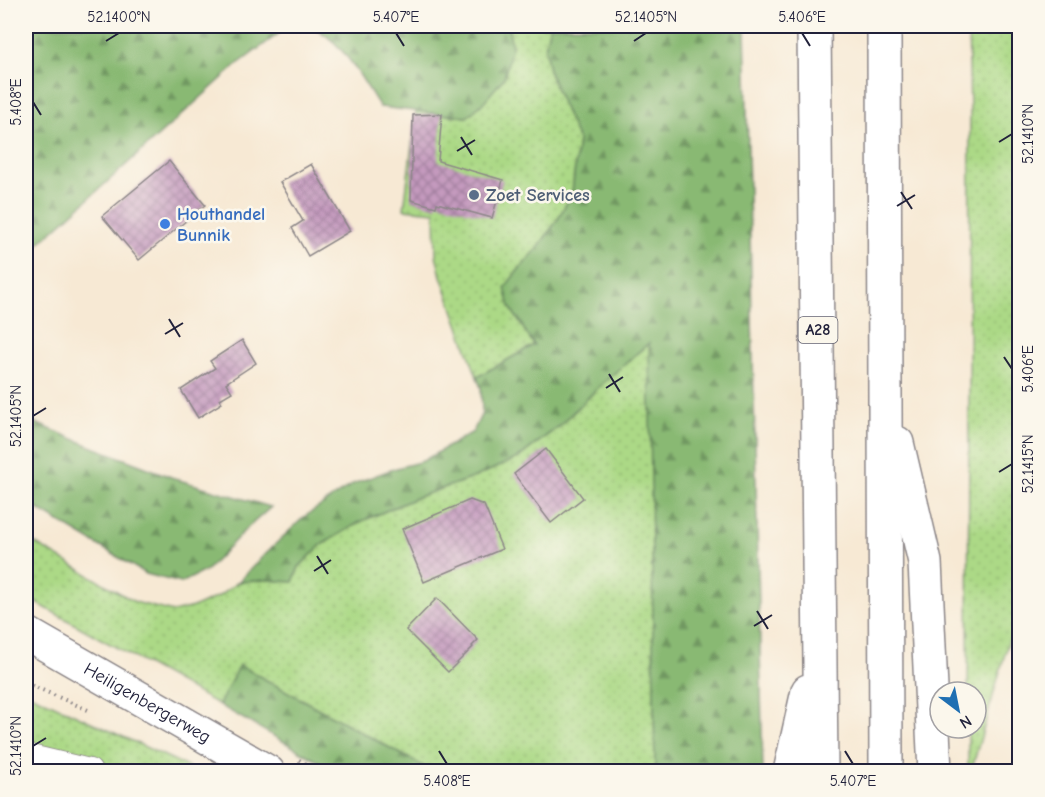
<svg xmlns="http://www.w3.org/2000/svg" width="1045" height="797" font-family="'Comic Neue',sans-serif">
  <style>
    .grass { fill: url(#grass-dots); stroke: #677e60; stroke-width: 1.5 }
    .forest { fill: url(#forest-firs); stroke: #566e57; stroke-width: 1.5 }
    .building { fill: url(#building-cross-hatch) }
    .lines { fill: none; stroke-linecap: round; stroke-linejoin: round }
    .street-casing { stroke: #8c8688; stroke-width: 28 }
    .secondary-casing { stroke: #8c8688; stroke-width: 36 }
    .highway-casing { stroke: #8c8688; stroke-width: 36 }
    .path { stroke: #8c8688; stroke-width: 4; stroke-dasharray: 1.5 4.5; stroke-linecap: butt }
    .street { stroke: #fff; stroke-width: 26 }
    .secondary { stroke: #fff; stroke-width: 33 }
    .highway { stroke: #fff; stroke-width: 33 }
    .ticks { fill: none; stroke: #22223b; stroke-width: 2 }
    .service-dot { fill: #5c6f8a; stroke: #fbf7ec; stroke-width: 2 }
    .shop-dot { fill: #3f7fe0; stroke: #fbf7ec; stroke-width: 2 }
    .labels { text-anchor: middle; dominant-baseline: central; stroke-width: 5; stroke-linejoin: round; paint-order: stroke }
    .shield { fill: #fbf7ec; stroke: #636270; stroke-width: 1.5 }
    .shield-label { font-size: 16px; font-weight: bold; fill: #22223b }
    .service-label { font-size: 18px; font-weight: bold; fill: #4e5e75; stroke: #fbf7ec; text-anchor: start }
    .shop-label { font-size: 18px; font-weight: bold; fill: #366cbe; stroke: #fbf7ec; text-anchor: start }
    .street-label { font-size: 18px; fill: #22223b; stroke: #fbf7ec }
    .neatline { fill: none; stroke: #22223b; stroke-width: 2 }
    .ticks-label { font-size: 15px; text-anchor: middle; fill: #22223b }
  </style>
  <defs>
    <pattern id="grass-dots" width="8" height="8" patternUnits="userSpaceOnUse" patternTransform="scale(1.5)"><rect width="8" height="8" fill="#acd986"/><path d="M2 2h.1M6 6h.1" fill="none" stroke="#94ba75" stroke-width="1.8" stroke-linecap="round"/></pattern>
    <pattern id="forest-firs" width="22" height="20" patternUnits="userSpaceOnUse" patternTransform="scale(1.5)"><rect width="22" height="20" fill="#89b973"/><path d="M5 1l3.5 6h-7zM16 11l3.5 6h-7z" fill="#709660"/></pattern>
    <pattern id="building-cross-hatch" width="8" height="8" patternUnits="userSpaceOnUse" patternTransform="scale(1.5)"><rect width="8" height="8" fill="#c49abe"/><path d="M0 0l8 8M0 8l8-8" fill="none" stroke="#9f7d9c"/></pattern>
  </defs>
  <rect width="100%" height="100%" fill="#fbf7ec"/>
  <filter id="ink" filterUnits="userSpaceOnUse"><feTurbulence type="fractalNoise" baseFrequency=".0167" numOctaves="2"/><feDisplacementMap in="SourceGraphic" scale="12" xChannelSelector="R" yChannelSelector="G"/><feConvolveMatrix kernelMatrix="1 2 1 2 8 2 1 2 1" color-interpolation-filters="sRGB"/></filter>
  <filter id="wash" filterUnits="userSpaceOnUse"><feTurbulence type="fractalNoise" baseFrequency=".008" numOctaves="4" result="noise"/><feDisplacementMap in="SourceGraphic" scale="24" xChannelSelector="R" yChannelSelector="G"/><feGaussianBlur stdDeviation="1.35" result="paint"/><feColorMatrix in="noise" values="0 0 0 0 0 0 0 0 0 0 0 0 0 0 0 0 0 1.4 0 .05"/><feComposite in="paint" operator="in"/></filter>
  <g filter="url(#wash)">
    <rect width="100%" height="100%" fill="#f7e9d4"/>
    <g class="grass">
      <polygon points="508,26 551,26 549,29 545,49 550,75 578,140 572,193 558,219 537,249 515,274 510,307 534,345 477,377 441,276 436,255 435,212 404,209 416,111 467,117 512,47"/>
      <polygon points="968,26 1020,26 1019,626 1009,640 971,772 968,771 968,728 976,728 976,692 968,692 970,111"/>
      <polygon points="650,342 655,771 432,771 240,666 219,705 26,597 26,538 135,602 173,612 197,606 219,596 238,582 267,580 293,582 299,567 321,545 360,522 418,497 475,477 518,458 561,425 603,383"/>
      <polygon points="26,692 180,763 195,771 128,771 26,744"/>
    </g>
    <g class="forest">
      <polygon points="26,26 298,26 285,29 238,64 26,255"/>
      <path d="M309,26H508L512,47L504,78L482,104L467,117L380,107C362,80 341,37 309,26Z"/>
      <polygon points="551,26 745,26 763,771 655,771 649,343 603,383 560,425 518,458 475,477 418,497 360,522 321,545 299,567 293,582 267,580 238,582 267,552 304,517 353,484 393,469 423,461 473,432 482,413 481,388 477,377 534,345 510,307 505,288 515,274 537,249 558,219 572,193 578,140 550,75 545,49 549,29"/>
      <polygon points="26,419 88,445 179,480 271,507 245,530 207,570 181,583 146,574 26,502"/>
      <polygon points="239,665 432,771 335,771 219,705"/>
    </g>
    <g id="blocks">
      <g class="building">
        <polygon points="442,114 438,161 503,180 492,218 437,203 436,207 411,200 413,115"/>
        <polygon points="169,161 205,205 139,260 102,216"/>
        <polygon points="311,164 350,231 308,256 292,228 303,221 280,182"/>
        <polygon points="242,340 256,363 226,383 232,392 220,399 222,403 198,418 181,390 215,368 210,361"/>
        <polygon points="546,449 583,498 551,523 514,474"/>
        <polygon points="470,500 484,505 502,549 424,582 402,529"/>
        <polygon points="437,598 478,640 472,646 473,647 448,672 406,630"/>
      </g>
    </g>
  </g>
  <g filter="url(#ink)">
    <use href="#blocks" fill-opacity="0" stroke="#8c8688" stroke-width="1.5"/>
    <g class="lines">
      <defs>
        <polyline id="street" points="26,757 89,772"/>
        <g id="secondary">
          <path id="s1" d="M26,633L268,772"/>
        </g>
        <g id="highway">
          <polyline points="814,26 821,772"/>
          <polyline points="884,26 886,772"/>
          <polyline points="897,443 925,562 935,772"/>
          <polyline points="790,772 808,691"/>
        </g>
      </defs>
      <use href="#street" class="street-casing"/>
      <use href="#secondary" class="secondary-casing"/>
      <use href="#highway" class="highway-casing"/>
      <g class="path">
        <polyline points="26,593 34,599"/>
        <polyline points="26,683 88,710"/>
        <polyline points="299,760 319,772"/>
      </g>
      <use href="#street" class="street"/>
      <use href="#secondary" class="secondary"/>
      <use href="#highway" class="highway"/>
    </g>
  </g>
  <path class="ticks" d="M396,33L404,46M802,33L810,46M106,41L119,33M634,41L646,33M33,102L41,115M461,137L472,155M999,142L1012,134M457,151L475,140M901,192L912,209M897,206L915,195M169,319L180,337M165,334L183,323M1004,357L1012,369M609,374L620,392M606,388L623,377M33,416L46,408M999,472L1012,464M317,556L328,574M314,571L331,560M757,611L768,629M754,626L772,615M33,746L46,738M439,751L447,764M845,751L853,764"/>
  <circle class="service-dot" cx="474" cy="195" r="6"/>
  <circle class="shop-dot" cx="165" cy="224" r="6"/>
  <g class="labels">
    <rect class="shield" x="798.5" y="317" width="39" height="26" rx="4.5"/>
    <g class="shield-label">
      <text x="818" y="330">A28</text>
    </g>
    <g class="service-label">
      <text x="486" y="195">Zoet Services</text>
    </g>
    <g class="shop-label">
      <text x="177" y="214">Houthandel<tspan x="177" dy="21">Bunnik</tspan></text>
    </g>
    <g class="street-label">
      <text stroke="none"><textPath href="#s1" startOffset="140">Heiligenbergerweg</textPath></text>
    </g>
  </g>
  <rect width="1045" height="797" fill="none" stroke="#fbf7ec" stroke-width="66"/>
  <g transform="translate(958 710) rotate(148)"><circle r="28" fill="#fbf7ec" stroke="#a4a2a5" stroke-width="1.5"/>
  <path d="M0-4.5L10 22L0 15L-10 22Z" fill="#1f6fb2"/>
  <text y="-9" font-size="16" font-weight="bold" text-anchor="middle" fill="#22223b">N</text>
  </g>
  <rect x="33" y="33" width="979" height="731" class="neatline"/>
  <g class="ticks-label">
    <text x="119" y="22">52.1400°N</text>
    <text x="396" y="22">5.407°E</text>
    <text x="646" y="22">52.1405°N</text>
    <text x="802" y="22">5.406°E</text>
    <text transform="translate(16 102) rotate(-90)" y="5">5.408°E</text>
    <text transform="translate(1028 134) rotate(-90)" y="5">52.1410°N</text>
    <text transform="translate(1028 369) rotate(-90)" y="5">5.406°E</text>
    <text transform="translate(16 416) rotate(-90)" y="5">52.1405°N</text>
    <text transform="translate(1028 464) rotate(-90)" y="5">52.1415°N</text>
    <text transform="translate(16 746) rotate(-90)" y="5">52.1410°N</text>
    <text x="447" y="786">5.408°E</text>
    <text x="853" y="786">5.407°E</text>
  </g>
</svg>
